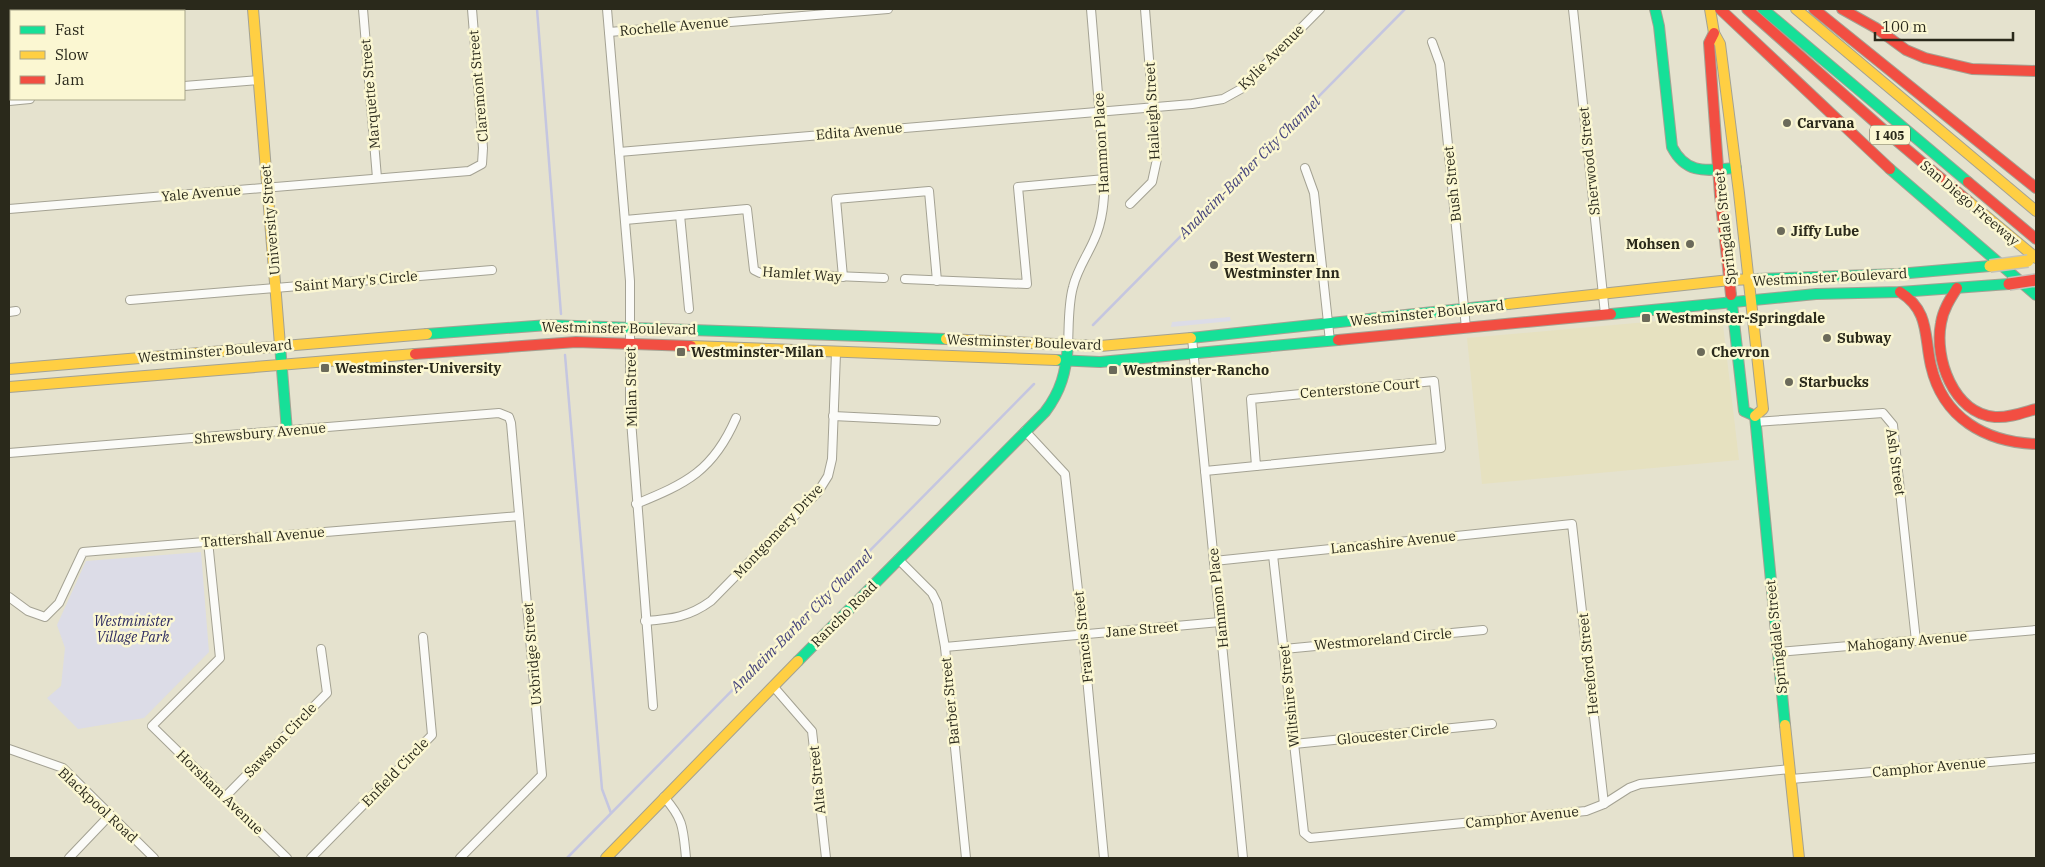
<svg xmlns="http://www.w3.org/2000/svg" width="2045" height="867" font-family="'IBM Plex Serif',serif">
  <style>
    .built { fill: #e6e1c0 }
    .green { fill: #dcdce7 }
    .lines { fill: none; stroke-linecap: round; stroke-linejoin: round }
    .stream { stroke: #c5c6e0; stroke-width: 2.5 }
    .street-casing { stroke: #a4a293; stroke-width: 10 }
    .fast-casing { stroke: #a4a293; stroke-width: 12 }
    .slow-casing { stroke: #a4a293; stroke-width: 12 }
    .jam-casing { stroke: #a4a293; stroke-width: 12 }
    .street { stroke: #fbfbf8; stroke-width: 8 }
    .fast { stroke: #16e098; stroke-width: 10 }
    .slow { stroke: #ffcf43; stroke-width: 10 }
    .jam { stroke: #f24e42; stroke-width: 10 }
    .slow-bridge-casing { stroke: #c3c2b8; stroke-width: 14; stroke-linecap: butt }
    .jam-bridge-casing { stroke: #c3c2b8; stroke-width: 14; stroke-linecap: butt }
    .slow-bridge { stroke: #ffcf43; stroke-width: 11 }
    .jam-bridge { stroke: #f24e42; stroke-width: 11 }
    .poi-dot { fill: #6b6a5a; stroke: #fbf7d2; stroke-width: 2 }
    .labels { text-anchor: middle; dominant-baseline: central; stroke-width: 5; stroke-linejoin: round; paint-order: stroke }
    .shield { fill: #fbf7d2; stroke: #696752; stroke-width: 1 }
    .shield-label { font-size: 12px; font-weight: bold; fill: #2a291b }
    .street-label { font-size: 14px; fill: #2a291b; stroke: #fbf7d2 }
    .poi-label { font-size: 14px; font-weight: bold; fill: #2a291b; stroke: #fbf7d2; text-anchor: start }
    .park-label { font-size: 14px; font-style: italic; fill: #2e2c62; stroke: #fbf7d2 }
    .water-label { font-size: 15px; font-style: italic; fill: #45447d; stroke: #fbf7d2 }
  </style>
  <rect width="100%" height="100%" fill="#e5e2ce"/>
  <polygon class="built" points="1714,316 1723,325 1739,460 1482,484 1467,338"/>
  <g class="green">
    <polygon points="1230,317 1231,321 1171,327 1172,322"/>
    <polygon points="201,552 209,652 144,718 78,729 47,698 61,686 65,648 57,625 86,561"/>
  </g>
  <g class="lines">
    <g class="stream">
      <polyline points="537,9 561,314"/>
      <polyline points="1093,325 1405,9"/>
      <polyline points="565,355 602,789 611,813"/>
      <polyline points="567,858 1034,384"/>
    </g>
    <defs>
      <g id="street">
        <polyline points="363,9 377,178"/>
        <polyline points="607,9 630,281 630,407 653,706"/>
        <polyline points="1573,9 1605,314"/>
        <polyline points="609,32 888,9"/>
        <polyline points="1432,42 1440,64 1466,328"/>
        <polyline points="184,86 258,80"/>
        <polyline points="9,101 30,99"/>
        <polyline points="619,152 1192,104 1223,99 1241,89 1320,9"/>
        <polyline points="1305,168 1314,193 1330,341"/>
        <polyline points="1130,204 1152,182 1157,159 1145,9"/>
        <polyline points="9,209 469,171 482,164 483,148 472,9"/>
        <polyline points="680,215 689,309"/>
        <polyline points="625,220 747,209 754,270 760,273 884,278"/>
        <polyline points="843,277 836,199 929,191 937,281"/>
        <polyline points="905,279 1027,284 1018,187 1105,179"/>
        <polyline points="130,300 492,270"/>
        <polyline points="9,312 16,311"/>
        <polyline points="1192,338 1243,858"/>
        <path d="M1068,345C1069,326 1068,305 1073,287C1077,270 1087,256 1094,240C1103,221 1104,200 1105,179L1091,9"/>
        <polygon points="1434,381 1441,448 1256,466 1251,399"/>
        <polyline points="833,416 936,421"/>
        <polyline points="1755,422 1883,413 1893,425 1916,641"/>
        <polyline points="1025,431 1065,474 1083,635 1104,858"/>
        <polyline points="9,453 499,413 509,417 511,423 542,775 460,858"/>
        <polyline points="1205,471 1256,466"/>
        <path d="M636,504C687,483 713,471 736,418"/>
        <polyline points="208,541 220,658 152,726 287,858"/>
        <polyline points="1273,555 1304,833 1310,838 1586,811 1604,804 1629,788 1640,784 1790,769"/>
        <polyline points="898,559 932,593 937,603 945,647 966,858"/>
        <polyline points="1214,561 1572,524 1604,804"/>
        <polyline points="9,597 28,611 45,617 59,603 83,552 519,516"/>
        <path d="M645,621C672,619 689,617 711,601L818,492L828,476L832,459L836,353"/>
        <polyline points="945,647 1220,622"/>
        <polyline points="1284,649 1483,630"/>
        <polyline points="1777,652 2036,630"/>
        <polyline points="773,686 812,731 826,858"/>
        <polyline points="1294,744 1492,724"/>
        <polyline points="9,749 63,768 154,858"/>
        <polyline points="1791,779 2036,758"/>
        <path d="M664,797C684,820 683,828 686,858"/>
        <polyline points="224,798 327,693 321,649"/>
        <polyline points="69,858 110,815"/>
        <polyline points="311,858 432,735 423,637"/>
      </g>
      <g id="fast">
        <path d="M1655,9L1659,26L1672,147C1687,176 1708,170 1736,168"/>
        <polyline points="1763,9 1968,182"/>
        <polyline points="1890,169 2036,295"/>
        <polyline points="1756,279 1898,274 1990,266"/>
        <polyline points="1731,295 1744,411 1755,416"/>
        <polyline points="1611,314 1816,294 1900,292 2009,284"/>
        <polyline points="427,334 548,325 946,339"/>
        <polyline points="1191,338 1508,304"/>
        <polyline points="280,345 287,431"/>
        <polyline points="1056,360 1100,362 1338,340"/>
        <polyline points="1755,416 1785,725"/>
        <path d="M798,661L1045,412C1061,391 1066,372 1068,345"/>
      </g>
      <g id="slow">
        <polyline points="253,9 280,345"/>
        <polyline points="1710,9 1714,33 1720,44 1739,193 1763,409 1755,416"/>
        <polyline points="1796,9 2036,211"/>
        <polyline points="1968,201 2036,258"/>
        <polyline points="1508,304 1730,280 1756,279"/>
        <polyline points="946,339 1100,346 1191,338"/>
        <polyline points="691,346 1056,360"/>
        <polyline points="9,369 427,334"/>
        <polyline points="9,387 415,354"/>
        <polyline points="1785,725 1799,858"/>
        <polyline points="606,858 798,661"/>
      </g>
      <g id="jam">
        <polyline points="1720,9 1890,169"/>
        <polyline points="1747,9 1885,131 1968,201"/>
        <polyline points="1814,9 2036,188"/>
        <polyline points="1842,9 1876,28 1906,50 1925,58 1972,69 2036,71"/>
        <polyline points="1714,33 1709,43 1720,195 1731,295"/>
        <polyline points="1968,182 2036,239"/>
        <path d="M1957,288C1950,299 1943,310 1941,323C1934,358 1953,413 1995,417C2009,418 2022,413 2036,409"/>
        <path d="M1900,292C1930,311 1924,336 1931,366C1943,418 1985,442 2036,444"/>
        <polyline points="1338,340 1611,314"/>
        <polyline points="415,354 576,342 691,346"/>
      </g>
    </defs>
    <use href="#street" class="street-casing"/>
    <use href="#fast" class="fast-casing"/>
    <use href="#slow" class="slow-casing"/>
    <use href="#jam" class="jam-casing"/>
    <use href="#street" class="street"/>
    <use href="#fast" class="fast"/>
    <use href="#slow" class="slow"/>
    <use href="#jam" class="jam"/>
    <defs>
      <polyline id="slow-bridge" points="1990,266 2028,261"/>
      <polyline id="jam-bridge" points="2009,284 2036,280"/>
    </defs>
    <use href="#slow-bridge" class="slow-bridge-casing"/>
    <use href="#jam-bridge" class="jam-bridge-casing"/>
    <use href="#slow-bridge" class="slow-bridge"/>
    <use href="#jam-bridge" class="jam-bridge"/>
  </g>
  <g class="poi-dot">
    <circle cx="1787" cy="123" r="5"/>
    <circle cx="1781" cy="231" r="5"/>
    <circle cx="1690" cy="244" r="5"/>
    <circle cx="1214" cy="265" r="5"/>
    <rect x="1641" y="313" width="10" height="10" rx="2.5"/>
    <circle cx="1827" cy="338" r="5"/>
    <rect x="676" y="347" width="10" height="10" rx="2.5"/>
    <circle cx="1701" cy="352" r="5"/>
    <rect x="320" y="363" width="10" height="10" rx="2.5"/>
    <rect x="1108" y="365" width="10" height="10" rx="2.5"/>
    <circle cx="1789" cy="382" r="5"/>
  </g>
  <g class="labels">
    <rect class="shield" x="1870" y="125.5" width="40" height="19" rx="4"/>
    <g class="shield-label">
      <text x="1890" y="135">I 405</text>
    </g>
    <g class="street-label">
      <text transform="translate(674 26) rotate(-5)">Rochelle Avenue</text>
      <text transform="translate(1271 57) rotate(-45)">Kylie Avenue</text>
      <text transform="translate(478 86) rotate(-95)">Claremont Street</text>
      <text transform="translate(370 94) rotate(-95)">Marquette Street</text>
      <text transform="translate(1152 111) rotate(-93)">Haileigh Street</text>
      <text transform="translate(859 131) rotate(-5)">Edita Avenue</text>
      <text transform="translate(1101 143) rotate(-93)">Hammon Place</text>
      <text transform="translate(1589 161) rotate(-96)">Sherwood Street</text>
      <text transform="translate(1452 184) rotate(-96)">Bush Street</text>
      <text transform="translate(201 193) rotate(-5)">Yale Avenue</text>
      <text transform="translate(1970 203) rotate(40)">San Diego Freeway</text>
      <text transform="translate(270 220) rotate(-95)">University Street</text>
      <text transform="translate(1725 228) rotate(-96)">Springdale Street</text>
      <text transform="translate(802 274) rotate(4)">Hamlet Way</text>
      <text transform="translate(1830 277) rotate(-3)">Westminster Boulevard</text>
      <text transform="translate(356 281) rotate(-5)">Saint Mary's Circle</text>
      <text transform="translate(1427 313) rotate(-6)">Westminster Boulevard</text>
      <text transform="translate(619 328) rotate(1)">Westminster Boulevard</text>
      <text transform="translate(1024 342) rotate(2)">Westminster Boulevard</text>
      <text transform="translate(215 351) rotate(-5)">Westminster Boulevard</text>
      <text transform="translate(631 387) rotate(-91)">Milan Street</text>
      <text transform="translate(1360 388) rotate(-5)">Centerstone Court</text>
      <text transform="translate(260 433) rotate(-5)">Shrewsbury Avenue</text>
      <text transform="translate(1896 462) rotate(82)">Ash Street</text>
      <text transform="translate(778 531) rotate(-47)">Montgomery Drive</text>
      <text transform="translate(263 537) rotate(-5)">Tattershall Avenue</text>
      <text transform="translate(1393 542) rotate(-6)">Lancashire Avenue</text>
      <text transform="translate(1218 598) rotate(-96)">Hammon Place</text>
      <text transform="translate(844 614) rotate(-45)">Rancho Road</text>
      <text transform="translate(1142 629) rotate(-5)">Jane Street</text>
      <text transform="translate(1083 637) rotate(-96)">Francis Street</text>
      <text transform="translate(1776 637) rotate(-96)">Springdale Street</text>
      <text transform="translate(1383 639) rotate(-5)">Westmoreland Circle</text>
      <text transform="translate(1907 641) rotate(-5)">Mahogany Avenue</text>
      <text transform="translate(532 654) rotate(-95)">Uxbridge Street</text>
      <text transform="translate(1588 664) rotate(-96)">Hereford Street</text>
      <text transform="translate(1289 696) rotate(-96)">Wiltshire Street</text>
      <text transform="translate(950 701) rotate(-96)">Barber Street</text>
      <text transform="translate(1393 734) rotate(-6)">Gloucester Circle</text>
      <text transform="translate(280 740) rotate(-46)">Sawston Circle</text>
      <text transform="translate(1929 767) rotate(-5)">Camphor Avenue</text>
      <text transform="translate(395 772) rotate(-46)">Enfield Circle</text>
      <text transform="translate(817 780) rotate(-96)">Alta Street</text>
      <text transform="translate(220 792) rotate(44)">Horsham Avenue</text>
      <text transform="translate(98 805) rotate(43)">Blackpool Road</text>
      <text transform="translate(1522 817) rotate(-6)">Camphor Avenue</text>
    </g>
    <g class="poi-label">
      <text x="1797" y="123">Carvana</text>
      <text x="1791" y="231">Jiffy Lube</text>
      <text x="1680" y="244" text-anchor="end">Mohsen</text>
      <text x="1224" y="257">Best Western<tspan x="1224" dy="16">Westminster Inn</tspan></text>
      <text x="1656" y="318">Westminster-Springdale</text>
      <text x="1837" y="338">Subway</text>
      <text x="691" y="352">Westminster-Milan</text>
      <text x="1711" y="352">Chevron</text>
      <text x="335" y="368">Westminster-University</text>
      <text x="1123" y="370">Westminster-Rancho</text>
      <text x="1799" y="382">Starbucks</text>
    </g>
    <g class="park-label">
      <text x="133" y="621">Westminister<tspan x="133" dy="16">Village Park</tspan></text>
    </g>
    <g class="water-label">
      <text transform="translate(1249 167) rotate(-45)">Anaheim-Barber City Channel</text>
      <text transform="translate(801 621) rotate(-45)">Anaheim-Barber City Channel</text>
    </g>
  </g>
  <rect width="2045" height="867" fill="none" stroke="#2a291b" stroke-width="20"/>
  <rect x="10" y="10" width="175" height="90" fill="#fbf7d2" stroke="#a7a589"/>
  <rect x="20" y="26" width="25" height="8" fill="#16e098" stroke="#a7a589"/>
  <text x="55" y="35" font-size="15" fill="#2a291b">Fast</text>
  <rect x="20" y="51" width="25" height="8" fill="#ffcf43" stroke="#a7a589"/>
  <text x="55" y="60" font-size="15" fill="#2a291b">Slow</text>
  <rect x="20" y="76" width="25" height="8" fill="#f24e42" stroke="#a7a589"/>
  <text x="55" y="85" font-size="15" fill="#2a291b">Jam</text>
  <path d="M1875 32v8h138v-8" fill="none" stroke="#2a291b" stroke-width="2.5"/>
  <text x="1882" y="32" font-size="15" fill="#2a291b" stroke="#fbf7d2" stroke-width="4" paint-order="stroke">100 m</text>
</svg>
